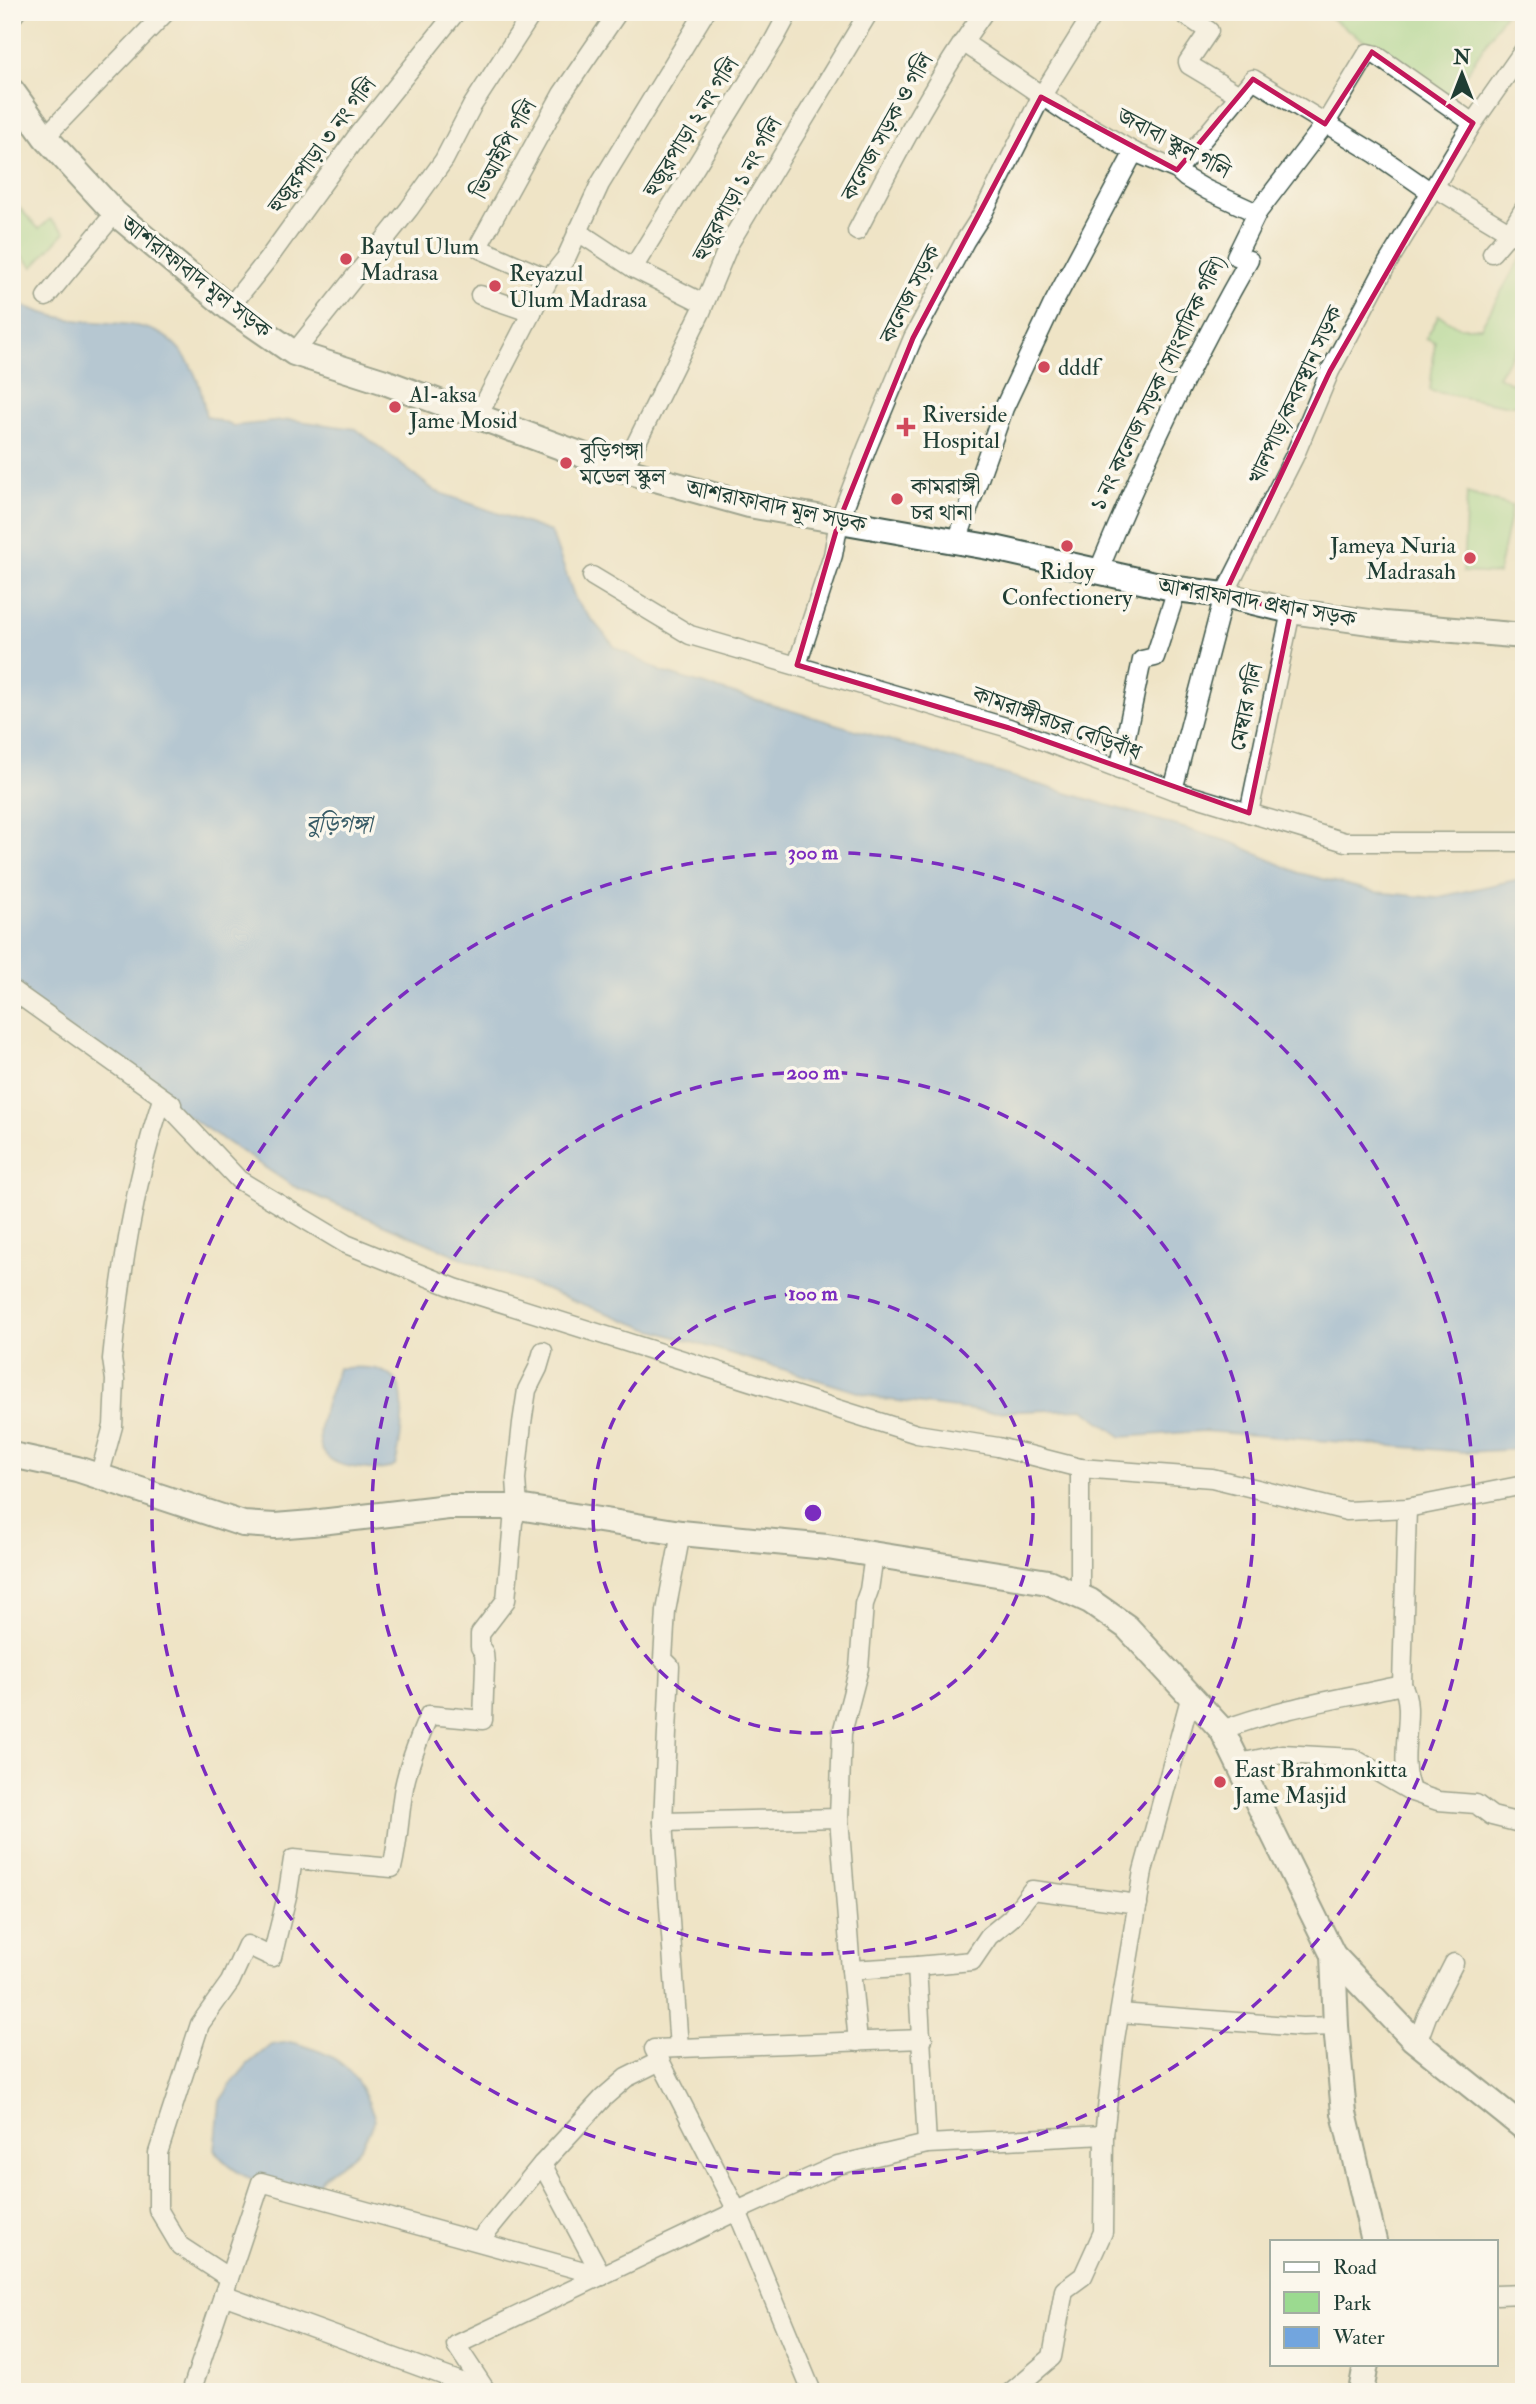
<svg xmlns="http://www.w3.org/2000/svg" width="1536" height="2404" font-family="'IM FELL Double Pica','Noto Serif Bengali',serif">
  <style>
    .green { fill: #9bda90; stroke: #5d8c62; stroke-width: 2 }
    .water { fill: #72a5de; stroke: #487189; stroke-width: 2 }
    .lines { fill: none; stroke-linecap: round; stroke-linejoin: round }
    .street-casing { stroke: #3e564a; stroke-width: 21 }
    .secondary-casing { stroke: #3e564a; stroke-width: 28 }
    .street { stroke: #fff; stroke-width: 18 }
    .secondary { stroke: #fff; stroke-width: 24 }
    .marked { fill: none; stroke: #c2185b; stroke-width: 5; stroke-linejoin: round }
    .ring { fill: none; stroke: #7b2cbf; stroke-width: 3.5; stroke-dasharray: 12 9 }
    .poi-dot { fill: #d1495b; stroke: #fbf7ec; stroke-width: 2.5 }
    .labels { text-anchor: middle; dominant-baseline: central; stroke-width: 7; stroke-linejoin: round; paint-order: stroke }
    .street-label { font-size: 23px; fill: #1f3d34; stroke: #fbf7ec }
    .poi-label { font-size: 23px; fill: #1f3d34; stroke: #fbf7ec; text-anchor: start }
    .water-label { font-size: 24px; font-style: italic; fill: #385c67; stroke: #fbf7ec }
    .centre { fill: #7b2cbf; stroke: #fbf7ec; stroke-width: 3.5 }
    .ring-label { font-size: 21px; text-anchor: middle; font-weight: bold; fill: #7b2cbf; stroke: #fbf7ec; stroke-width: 7; stroke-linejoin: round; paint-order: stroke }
  </style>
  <rect width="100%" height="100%" fill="#fbf7ec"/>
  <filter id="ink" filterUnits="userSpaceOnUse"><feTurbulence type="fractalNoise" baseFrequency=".0143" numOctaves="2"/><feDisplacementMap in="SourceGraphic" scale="14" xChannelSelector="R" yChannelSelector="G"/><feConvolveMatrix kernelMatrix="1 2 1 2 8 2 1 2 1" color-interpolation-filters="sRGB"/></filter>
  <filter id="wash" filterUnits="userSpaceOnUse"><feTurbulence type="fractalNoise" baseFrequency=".00686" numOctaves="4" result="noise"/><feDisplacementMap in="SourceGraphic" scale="28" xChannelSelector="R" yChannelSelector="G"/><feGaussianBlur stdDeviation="1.57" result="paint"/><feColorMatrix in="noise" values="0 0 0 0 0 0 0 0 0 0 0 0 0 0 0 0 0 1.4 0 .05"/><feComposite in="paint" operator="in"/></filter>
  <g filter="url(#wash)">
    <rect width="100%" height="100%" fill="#efe4c6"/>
    <g class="green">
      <polygon points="1322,12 1506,12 1450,99"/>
      <polygon points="12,200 39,229 50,219 65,232 33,267 12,245"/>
      <polygon points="1524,252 1524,336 1498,376 1524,390 1524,405 1504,405 1430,391 1435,342 1426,338 1439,315 1458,327 1481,327"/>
      <polygon points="1467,493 1512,506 1498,574 1463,572"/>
    </g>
    <g class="water">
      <path d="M12,301C30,309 49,316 69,319C125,328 170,313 197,379C202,390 203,404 206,416L233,426L292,420L356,429L435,491L551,532L576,601L615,647L662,672L1234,843L1299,873L1376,892L1435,898L1524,878V1449L1466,1452L1203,1431L1122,1437L1083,1409L988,1412L881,1399L646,1328L467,1260L293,1186L162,1099L12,987Z"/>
      <path d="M338,1368C350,1368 365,1366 376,1369C384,1371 395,1377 398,1384C407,1402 400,1447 395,1466C382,1472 366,1469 352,1467C294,1459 329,1403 338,1368Z"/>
      <path d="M290,2042C341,2054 358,2071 375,2119C369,2131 364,2145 354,2154C342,2165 327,2169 319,2183C303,2187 259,2183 245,2176C233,2170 224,2162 215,2151L220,2101L232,2083L248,2064L271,2045Z"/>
    </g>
  </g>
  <g filter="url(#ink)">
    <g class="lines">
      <defs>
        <g id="street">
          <polyline points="1181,12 1209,31 1188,62 1189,65 1239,95"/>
          <polyline points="12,17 16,12"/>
          <polyline points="963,42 1069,114 1134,152 1177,170 1186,178 1207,190 1257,213"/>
          <polyline points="45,137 166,12"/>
          <polyline points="1177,170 1253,79 1376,154 1431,192"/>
          <polyline points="1434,187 1524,241"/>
          <polyline points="577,231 633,268 703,303"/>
          <path d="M857,231C896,156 934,81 984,12"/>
          <polyline points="1492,253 1510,232 1524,209"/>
          <polyline points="633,268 774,40 789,12"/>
          <polyline points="549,279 480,249 479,245 562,94 618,12"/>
          <polyline points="480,295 532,313"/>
          <polyline points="46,297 115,213"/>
          <polyline points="229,308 268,259 360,132 456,12"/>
          <polyline points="294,353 409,209 444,160 472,106 533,12"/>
          <polyline points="478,416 549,279 566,258 600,184 705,12"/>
          <polyline points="623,470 701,312 730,242 869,12"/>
          <polyline points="957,541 1004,408 1052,306 1134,152"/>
          <path d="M1098,572C1142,465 1192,360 1249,260L1236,256L1257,213L1325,124L1368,53L1376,55L1473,123"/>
          <polyline points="592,576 690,635 1009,728 1173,790 1345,842 1524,842"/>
          <polyline points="797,665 833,555 839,521 867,448 913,338 965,241 983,213 1041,97 1094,12"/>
          <polyline points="1119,770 1142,660 1155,657 1177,589"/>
          <polyline points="1173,790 1224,595 1294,457 1330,371 1387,264 1473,123 1524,50"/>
          <polyline points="1249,813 1291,611"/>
          <polyline points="12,990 172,1104"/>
          <path d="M99,1477L113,1426L115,1380L112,1359C121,1271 134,1183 162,1099L239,1180L346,1244L455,1288L917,1434L998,1447L1080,1468"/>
          <polyline points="1080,1596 1080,1468 1212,1478 1347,1511 1407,1508 1524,1485"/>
          <polyline points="1402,1685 1407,1508"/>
          <path d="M1222,1730C1283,1707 1340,1699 1402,1685C1418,1711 1395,1757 1412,1792L1438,1801L1476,1804L1492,1816L1524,1824"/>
          <polyline points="1240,1763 1282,1754 1353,1758 1412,1792"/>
          <polyline points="839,1818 851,1970"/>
          <polyline points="663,1822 839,1818 842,1733 859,1668 864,1604 869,1590 874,1555"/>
          <polyline points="917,1966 972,1961 989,1936 1011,1918 1032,1890 1138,1904"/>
          <polyline points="1120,2013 1302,2027 1336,2026"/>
          <polyline points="858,2042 851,1970 917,1966 927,2144"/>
          <polyline points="1417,2043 1427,2016 1454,1963"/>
          <polyline points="679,2048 663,1822 670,1666 663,1659 666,1611 681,1533"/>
          <polyline points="479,2241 542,2164"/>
          <polyline points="602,2276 542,2164 603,2098 626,2078 660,2061"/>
          <path d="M229,2278L180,2246L158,2209V2153L200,2024L230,1982L247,1945L272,1957L288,1892L293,1859L392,1868C399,1840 399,1814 404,1787C409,1763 419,1738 429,1715L483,1720L485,1665L484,1653L480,1647V1634L506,1600L513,1522L518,1507L516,1479L522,1423L527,1390L538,1368L543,1351"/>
          <polyline points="223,2295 486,2391"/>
          <polyline points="1496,2295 1524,2294"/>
          <polyline points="191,2392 261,2182 602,2276"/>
          <polyline points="487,2392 456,2345 737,2211 838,2165 927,2144 1104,2135 1115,2039 1143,1871 1191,1695"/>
          <polyline points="812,2392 737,2211 654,2049 923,2039"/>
          <polyline points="1011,2392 1052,2357 1064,2290 1083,2276 1103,2232 1104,2135"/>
        </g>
        <g id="secondary">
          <polyline points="12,91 45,137 115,213 229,308 294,353 382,381 623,470 749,505 994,548 1177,589 1224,595 1291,611 1384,624 1524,636"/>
          <polyline points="12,1455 77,1469 243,1524 275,1526 312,1523 448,1507 518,1507 681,1533 827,1547 1048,1582 1090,1601 1127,1627 1222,1730 1333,1955 1413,2039 1524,2128"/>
          <polyline points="1333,1955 1336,2026 1344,2113 1374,2241"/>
          <polyline points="1361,2392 1366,2364"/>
        </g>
      </defs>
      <use href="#street" class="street-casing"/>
      <use href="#secondary" class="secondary-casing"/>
      <use href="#street" class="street"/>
      <use href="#secondary" class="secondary"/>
    </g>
  </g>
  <path d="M0 0H1536V2404H0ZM1372,52L1473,123L1330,371L1224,595L1291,611L1249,813L1009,728L797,665L839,521L913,338L1041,97L1177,170L1253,79L1325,124Z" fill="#efe4c6" fill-opacity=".55" fill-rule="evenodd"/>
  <path class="marked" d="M1372,52L1473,123L1330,371L1224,595L1291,611L1249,813L1009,728L797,665L839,521L913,338L1041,97L1177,170L1253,79L1325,124Z"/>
  <g class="ring">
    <circle cx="813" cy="1513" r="220"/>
    <circle cx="813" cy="1513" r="441"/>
    <circle cx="813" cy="1513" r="661"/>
  </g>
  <g class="poi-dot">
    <circle cx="346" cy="259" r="7"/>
    <circle cx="495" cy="286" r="7"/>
    <circle cx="1044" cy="367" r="7"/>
    <circle cx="395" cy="407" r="7"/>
    <path d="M902.5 416.5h7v7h7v7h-7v7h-7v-7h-7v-7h7z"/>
    <circle cx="566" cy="463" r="7"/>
    <circle cx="897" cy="499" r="7"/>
    <circle cx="1067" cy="546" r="7"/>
    <circle cx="1470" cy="558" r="7"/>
    <circle cx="1220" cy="1782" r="7"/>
  </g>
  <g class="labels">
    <g class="street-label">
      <text transform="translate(691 127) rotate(-58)">হুজুরপাড়া ২ নং গলি</text>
      <text transform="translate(887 127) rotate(-61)">কলেজ সড়ক ও গলি</text>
      <text transform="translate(1174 143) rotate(28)">জবাবা স্কুল গলি</text>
      <text transform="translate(322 145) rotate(-53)">হুজুরপাড়া ৩ নং গলি</text>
      <text transform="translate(504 149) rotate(-61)">ভিআইপি গলি</text>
      <text transform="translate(737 189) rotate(-61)">হুজুরপাড়া ১ নং গলি</text>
      <text transform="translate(196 277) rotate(38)">আশরাফাবাদ মূল সড়ক</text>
      <text transform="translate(910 294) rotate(-63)">কলেজ সড়ক</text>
      <text transform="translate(1158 383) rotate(-64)">১ নং কলেজ সড়ক (সাংবাদিক গলি)</text>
      <text transform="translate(1295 395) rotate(-65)">খালপাড়/কবরস্থান সড়ক</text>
      <text transform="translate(776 506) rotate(12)">আশরাফাবাদ মূল সড়ক</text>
      <text transform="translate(1257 602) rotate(10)">আশরাফাবাদ প্রধান সড়ক</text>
      <text transform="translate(1246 707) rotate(-78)">মেম্বার গলি</text>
      <text transform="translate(1057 723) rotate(20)">কামরাঙ্গীরচর বেড়িবাঁধ</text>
    </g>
    <g class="poi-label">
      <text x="360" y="246">Baytul Ulum<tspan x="360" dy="26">Madrasa</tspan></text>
      <text x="509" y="273">Reyazul<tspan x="509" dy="26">Ulum Madrasa</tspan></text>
      <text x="1058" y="367">dddf</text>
      <text x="409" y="394">Al-aksa<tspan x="409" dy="26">Jame Mosid</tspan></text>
      <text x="922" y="414">Riverside<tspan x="922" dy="26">Hospital</tspan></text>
      <text x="580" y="450">বুড়িগঙ্গা<tspan x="580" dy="26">মডেল স্কুল</tspan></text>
      <text x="911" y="486">কামরাঙ্গী<tspan x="911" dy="26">চর থানা</tspan></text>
      <text x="1456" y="545" text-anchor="end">Jameya Nuria<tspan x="1456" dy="26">Madrasah</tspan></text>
      <text x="1067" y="571" text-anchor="middle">Ridoy<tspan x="1067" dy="26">Confectionery</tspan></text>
      <text x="1234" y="1769">East Brahmonkitta<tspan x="1234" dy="26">Jame Masjid</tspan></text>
    </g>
    <g class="water-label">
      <text x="339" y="824">বুড়িগঙ্গা</text>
    </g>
  </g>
  <circle cx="813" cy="1513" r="10" class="centre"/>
  <g class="ring-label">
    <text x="813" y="859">300 m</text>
    <text x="813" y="1079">200 m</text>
    <text x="813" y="1300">100 m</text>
  </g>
  <rect width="1536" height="2404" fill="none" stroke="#fbf7ec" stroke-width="42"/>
  <rect x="1270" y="2240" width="228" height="126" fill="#fbf7ec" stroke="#a3ada2" stroke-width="2"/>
  <rect x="1284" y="2262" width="35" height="10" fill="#ffffff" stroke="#a3ada2" stroke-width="2"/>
  <text x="1333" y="2274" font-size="21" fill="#1f3d34">Road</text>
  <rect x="1284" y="2292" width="35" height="21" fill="#9bda90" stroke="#a3ada2" stroke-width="2"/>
  <text x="1333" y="2310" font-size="21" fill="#1f3d34">Park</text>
  <rect x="1284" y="2327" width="35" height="21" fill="#72a5de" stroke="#a3ada2" stroke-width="2"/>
  <text x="1333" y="2344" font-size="21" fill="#1f3d34">Water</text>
  <g transform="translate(1462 74)" stroke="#fbf7ec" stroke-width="5" paint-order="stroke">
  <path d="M0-5L12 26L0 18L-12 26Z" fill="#1f3d34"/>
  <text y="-10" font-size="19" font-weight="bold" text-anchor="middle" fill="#1f3d34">N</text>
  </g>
</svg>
